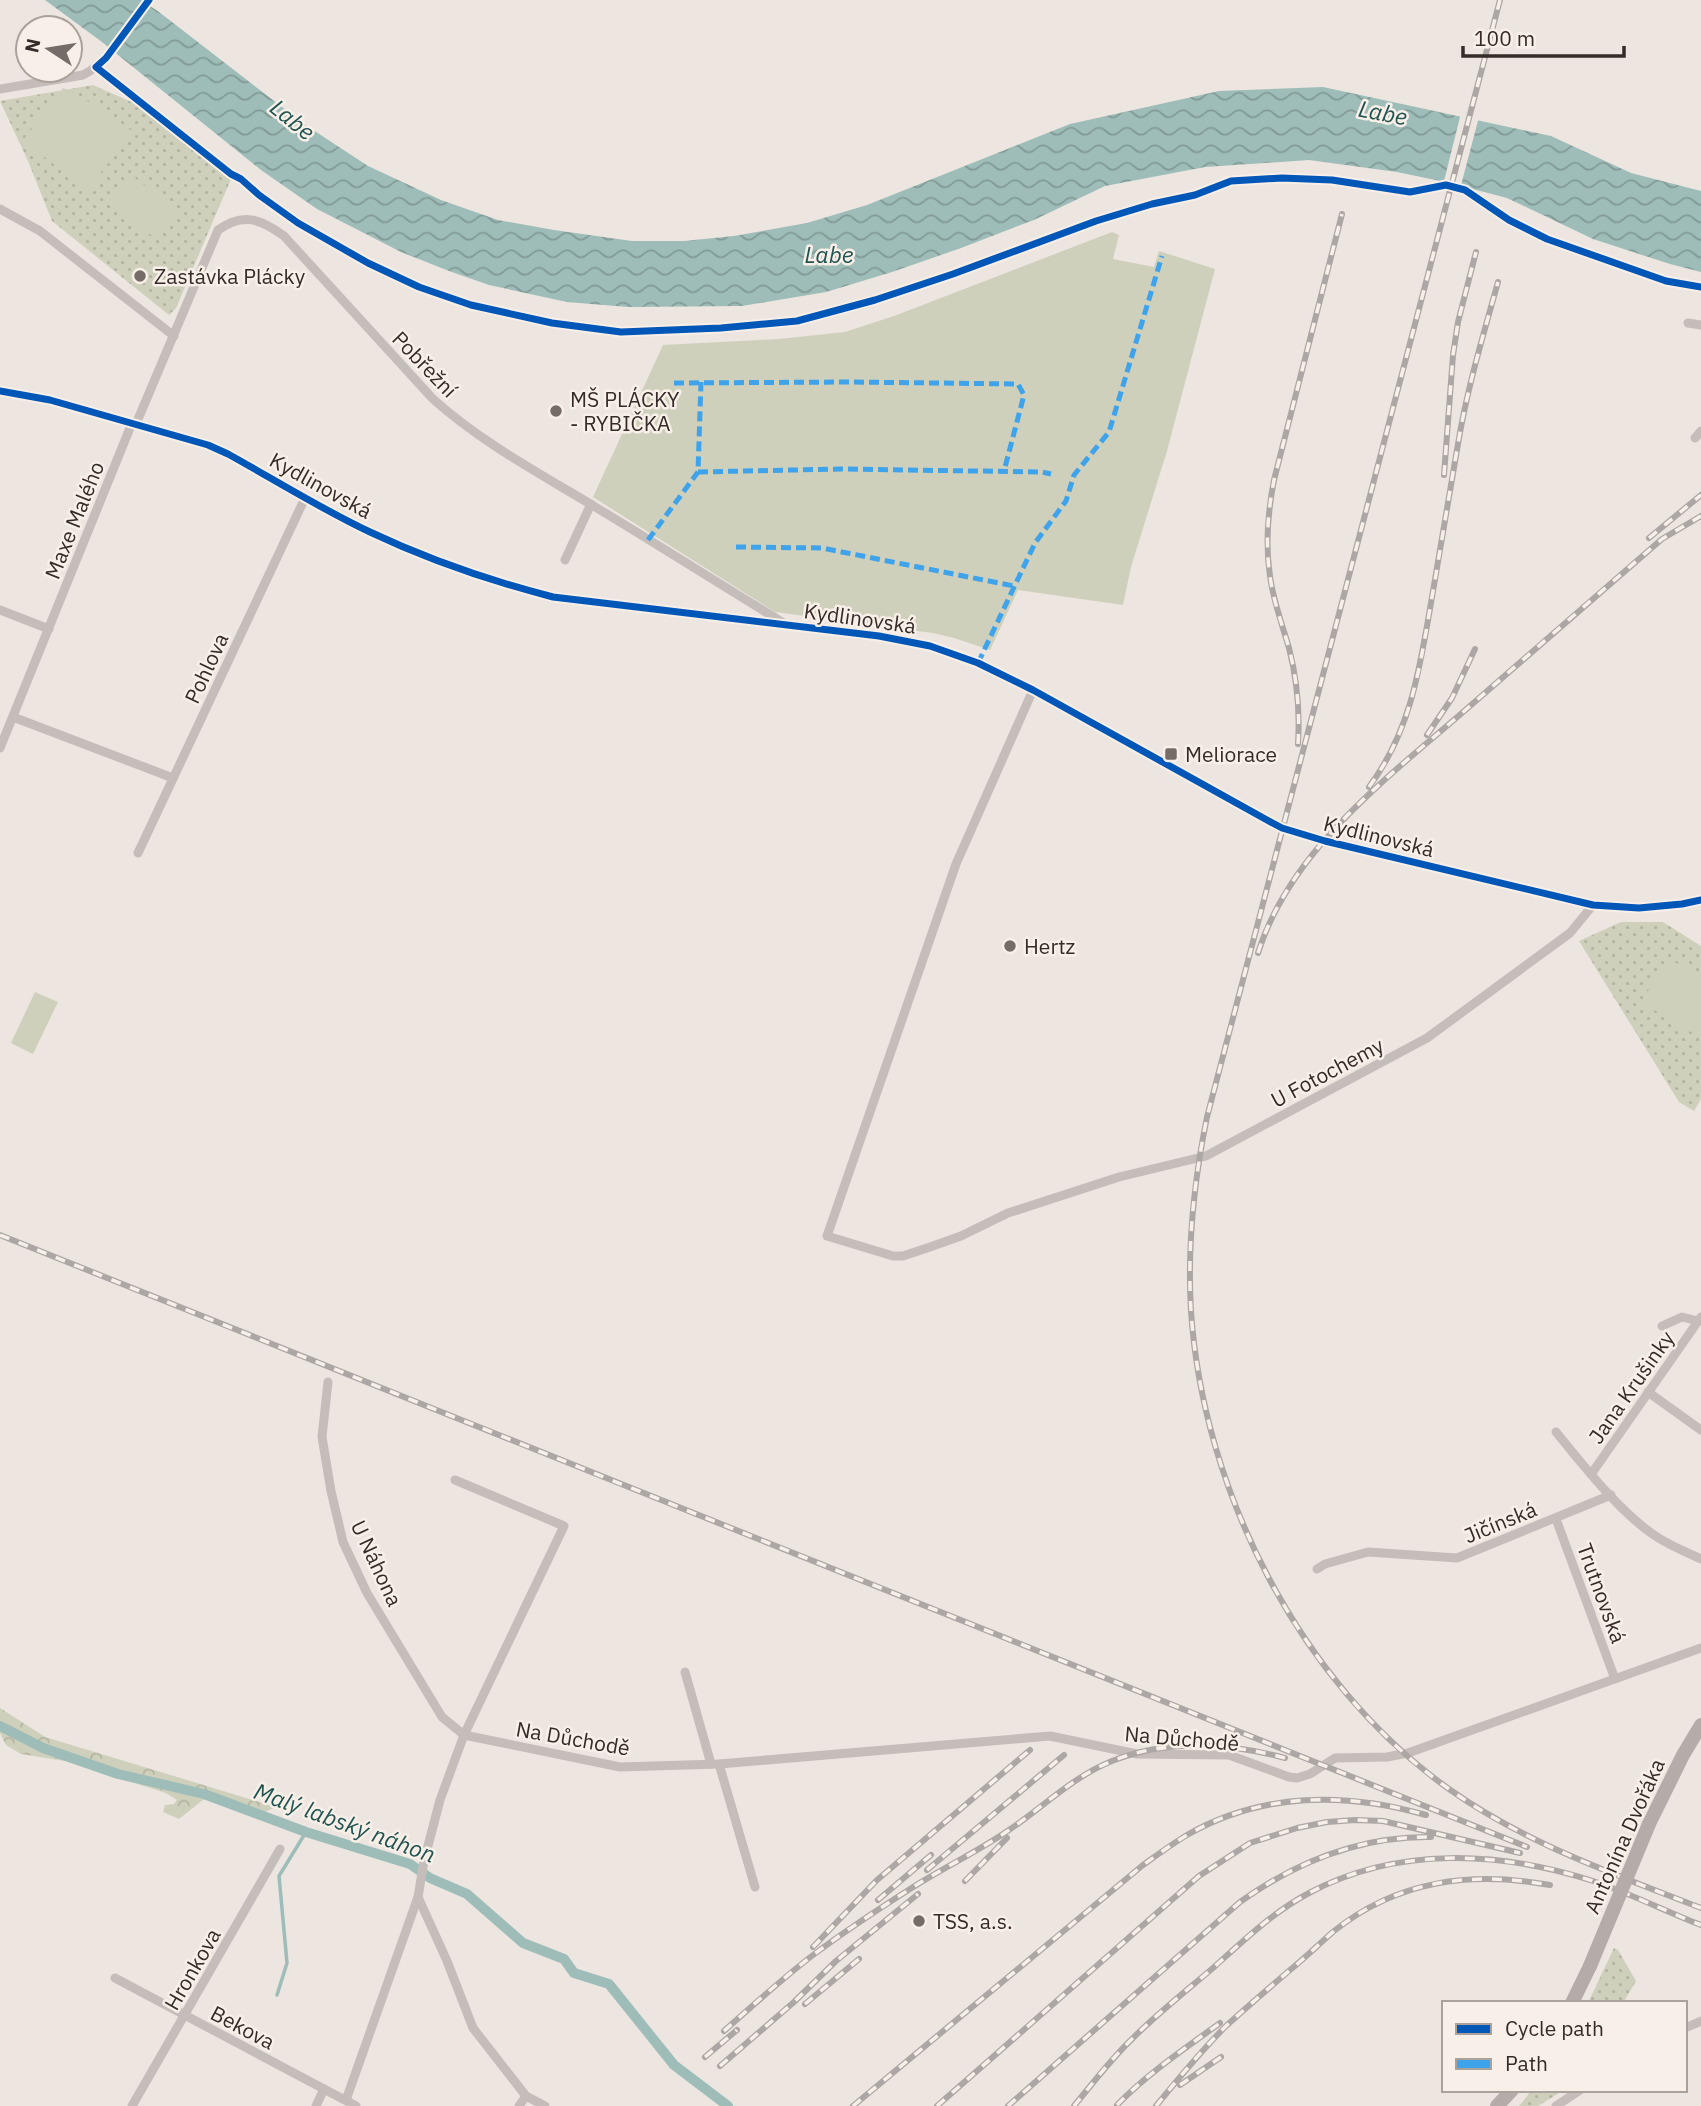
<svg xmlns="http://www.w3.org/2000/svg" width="1701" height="2106" font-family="'IBM Plex Sans',sans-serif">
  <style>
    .forest { fill: url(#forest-crowns) }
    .park { fill: url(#park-dots) }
    .garden { fill: #cfd0bb }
    .water { fill: url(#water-waves) }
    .pier { fill: #ece5e0 }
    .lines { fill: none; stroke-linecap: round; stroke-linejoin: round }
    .stream { stroke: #9ebdb9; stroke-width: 3.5 }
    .canal { stroke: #9ebdb9; stroke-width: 10 }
    .street { stroke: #c5bdb9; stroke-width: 9 }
    .primary { stroke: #b3aca9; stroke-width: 14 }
    .rail-casing { stroke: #aca7a4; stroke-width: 6 }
    .rail { stroke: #f8efe8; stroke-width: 3.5; stroke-dasharray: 10; stroke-linecap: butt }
    .primary-bridge { stroke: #b3aca9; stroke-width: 14 }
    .quiet { stroke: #3ea3eb; stroke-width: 5; stroke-dasharray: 10 5; stroke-linecap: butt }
    .cycleway-casing { stroke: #f8efe8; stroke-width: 11 }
    .cycleway { stroke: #0057b8; stroke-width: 7 }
    .poi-dot { fill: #756c68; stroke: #f8efe8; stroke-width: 2.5 }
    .labels { text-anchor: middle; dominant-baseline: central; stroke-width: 5; stroke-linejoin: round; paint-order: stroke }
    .poi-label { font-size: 21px; fill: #352b28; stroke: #f8efe8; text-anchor: start }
    .street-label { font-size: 21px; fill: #352b28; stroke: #f8efe8 }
    .water-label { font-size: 23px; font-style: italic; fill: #205451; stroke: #f8efe8 }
  </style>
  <defs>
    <pattern id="forest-crowns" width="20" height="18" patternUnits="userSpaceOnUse" patternTransform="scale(1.75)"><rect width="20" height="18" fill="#cfd0bb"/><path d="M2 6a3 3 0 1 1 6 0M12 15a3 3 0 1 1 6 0" fill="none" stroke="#b2b3a1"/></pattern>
    <pattern id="park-dots" width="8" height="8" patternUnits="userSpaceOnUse" patternTransform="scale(1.75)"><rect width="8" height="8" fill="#cfd0bb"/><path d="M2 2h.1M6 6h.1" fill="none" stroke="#b2b3a1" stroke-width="1.8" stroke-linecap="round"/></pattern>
    <pattern id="water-waves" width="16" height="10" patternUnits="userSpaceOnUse" patternTransform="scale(1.75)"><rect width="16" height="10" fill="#9ebdb9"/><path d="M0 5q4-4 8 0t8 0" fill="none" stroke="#829a96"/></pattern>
  </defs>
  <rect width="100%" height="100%" fill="#ece5e0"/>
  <polygon class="forest" points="0,1708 45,1737 276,1807 254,1817 204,1799 179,1819 163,1812 165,1805 174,1804 177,1800 166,1793 65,1761 21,1754 6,1745 0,1733"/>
  <g class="park">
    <polygon points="93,85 145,108 231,179 176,308 169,315 52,221 28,161 0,101"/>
    <polygon points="1621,922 1663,922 1701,946 1701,1099 1694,1111 1679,1102 1579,941"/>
    <polygon points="1614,1948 1618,1950 1636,1981 1623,2003 1588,2003"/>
    <polygon points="1532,2090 1564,2090 1538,2106 1519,2106"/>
  </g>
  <g class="garden">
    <polygon points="63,88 83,98 131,130 88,191 23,140"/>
    <polygon points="130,174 177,211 156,239 108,202"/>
    <polygon points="1112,232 1119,235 1113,259 1154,267 1159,251 1215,269 1167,451 1131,567 1123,605 1018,590 990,650 954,638 933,633 775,612 593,497 663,345 779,339 845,332 894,316"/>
    <polygon points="1668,958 1701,978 1701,1038 1641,1002"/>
    <polygon points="35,992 58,1002 33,1054 11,1043"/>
  </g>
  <polygon class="water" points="45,0 141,0 159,12 304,124 368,166 441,200 498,220 554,230 632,241 684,241 734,236 807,223 867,205 1070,124 1219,91 1323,87 1551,136 1631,173 1701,191 1701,272 1670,264 1593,239 1507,198 1450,183 1397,172 1309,160 1205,167 1105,186 1036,219 961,248 892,272 826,292 742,306 628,307 567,302 489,285 449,271 401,252 317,209 261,170 102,42"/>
  <polygon class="pier" points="1461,113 1479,117 1460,189 1443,185"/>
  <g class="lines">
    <polyline class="stream" points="277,1995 287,1963 279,1876 306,1832"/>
    <polyline class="canal" points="0,1726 43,1748 118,1774 204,1794 306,1832 410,1864 430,1878 467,1894 523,1943 564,1959 574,1973 609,1984 674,2065 728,2106"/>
    <g class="street">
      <path d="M0,89L83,75C112,60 130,26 149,0"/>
      <polyline points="0,209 40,231 174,336"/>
      <polyline points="1688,323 1701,325"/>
      <path d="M0,391L50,400L208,445L228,454C275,480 321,509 370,532C429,560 491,581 553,597L879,636L930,646L978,663L1033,690L1267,820L1282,828L1325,841L1593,905L1639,908L1682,904L1701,900"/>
      <path d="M136,424L218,230C243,212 261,219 284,236L433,399C481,442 537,472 592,505C655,543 718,583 782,622"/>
      <polyline points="1695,438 1701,431"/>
      <polyline points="565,560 591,504"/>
      <polyline points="0,610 49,629"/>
      <polyline points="1033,690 956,864 827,1236 893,1256 903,1256 930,1247 961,1236 1008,1213 1119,1177 1206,1156 1427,1038 1570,933 1593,905"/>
      <polyline points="13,717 173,778"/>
      <polyline points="0,748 132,423"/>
      <polyline points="138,853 305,498"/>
      <polyline points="1662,1326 1682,1317 1698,1321"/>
      <polyline points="328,1382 322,1437 331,1491 343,1542 367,1593 442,1717 464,1735 620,1767 719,1764 1050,1736 1137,1754 1229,1755 1289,1777 1297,1778 1310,1774 1335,1758 1387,1757 1408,1753 1701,1648"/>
      <polyline points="1648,1392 1701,1430"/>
      <path d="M1556,1432C1583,1465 1621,1514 1657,1537C1671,1546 1686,1552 1701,1559"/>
      <polyline points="1592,1473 1701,1317"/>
      <polyline points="1556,1519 1615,1679"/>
      <polyline points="1317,1569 1325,1564 1368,1552 1457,1558 1611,1495"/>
      <polyline points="685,1672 711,1764"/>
      <polyline points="719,1764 755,1887"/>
      <polyline points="418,1897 447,1961 473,2028 526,2096 545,2106"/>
      <polyline points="115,1978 356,2106"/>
      <polyline points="1685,2028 1701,2021"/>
      <polyline points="346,2100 418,1897 424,1861 440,1800 464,1735 564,1526 455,1480"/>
      <polyline points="132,2106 280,1849"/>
      <polyline points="316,2106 324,2089"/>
      <polyline points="519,2106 526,2096"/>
      <polyline points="1556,2106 1580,2090"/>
    </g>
    <g class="primary">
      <polyline points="1649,1824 1683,1755 1701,1725"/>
      <polyline points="1572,2003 1590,1966"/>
      <polyline points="1497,2106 1512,2090"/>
    </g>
    <defs>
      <g id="rail">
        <path d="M1500,0L1207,1117C1194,1181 1187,1245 1191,1311C1203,1491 1300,1683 1449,1789C1525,1843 1614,1874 1701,1908"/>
        <polyline points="1444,475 1453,355 1458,322 1476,252"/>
        <polyline points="1649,538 1701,495"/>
        <polyline points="1427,735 1452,698 1475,649"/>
        <path d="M1298,744C1300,712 1297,679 1289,648C1282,624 1273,600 1270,576C1265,544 1268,511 1274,480L1342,214"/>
        <path d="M1369,787C1412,729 1420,666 1432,597C1441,546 1449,495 1458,444C1467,389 1483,336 1498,282"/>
        <path d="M1258,953C1291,848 1390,776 1470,706C1533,651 1597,595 1662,539L1701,516"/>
        <polyline points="0,1235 1527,1847"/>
        <polyline points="927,1870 1064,1755"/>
        <polyline points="965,1881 1007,1838"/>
        <polyline points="878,1900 931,1855"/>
        <polyline points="813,1947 877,1880 1030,1750"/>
        <polyline points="805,2004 859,1959"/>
        <path d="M724,2031C753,2005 782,1979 813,1955C844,1932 877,1910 910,1889C941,1869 975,1853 1006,1832C1041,1809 1072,1777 1112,1761C1167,1739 1229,1743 1285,1758"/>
        <polyline points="705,2057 737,2030"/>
        <polyline points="720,2066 794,2002 836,1961 918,1894"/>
        <polyline points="1180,2085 1221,2057"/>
        <path d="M1117,2105C1147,2074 1184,2049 1220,2023"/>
        <path d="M853,2106L1143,1865C1157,1855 1172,1844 1187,1835C1262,1792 1346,1792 1426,1815"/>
        <polyline points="937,2106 1199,1876 1250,1843 1297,1828 1327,1822 1355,1820 1383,1821 1520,1853"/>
        <path d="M1008,2106L1240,1902C1296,1862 1361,1836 1431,1837"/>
        <path d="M1074,2106C1093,2083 1111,2059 1133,2038C1158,2013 1186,1991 1213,1968C1243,1941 1273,1912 1309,1893C1397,1846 1500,1851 1593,1881C1629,1893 1665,1911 1701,1925"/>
        <path d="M1156,2106C1178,2079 1201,2051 1226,2026C1247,2007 1269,1988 1290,1970C1305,1958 1319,1944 1334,1931C1398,1880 1471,1871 1550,1885"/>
      </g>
    </defs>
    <use href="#rail" class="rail-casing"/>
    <use href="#rail" class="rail"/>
    <polyline class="primary-bridge" points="1590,1966 1649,1824"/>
    <g class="quiet">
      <polyline points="674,383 853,382 1018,384 1024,395 1004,471"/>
      <polyline points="698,472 840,469 1042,472 1051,474"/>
      <polyline points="648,540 698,472 701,382"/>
      <polyline points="736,547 822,548 1014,586"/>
      <polyline points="978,663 1035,543 1066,501 1074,475 1109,432 1162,256"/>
    </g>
    <defs>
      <g id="cycleway">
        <polyline points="149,0 106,58 96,67 231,174 241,179 259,195 298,223 368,263 419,287 471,305 552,323 621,332 721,328 797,321 875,300 953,274 1096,221 1152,204 1195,195 1231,181 1282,178 1332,180 1410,192 1446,185 1465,190 1509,220 1547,239 1666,281 1701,287"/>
        <path d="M0,391L50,400L208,445L228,454C275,480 321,509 370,532C429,560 491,581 553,597L879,636L930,646L978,663L1033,690L1267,820L1282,828L1325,841L1593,905L1639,908L1682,904L1701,900"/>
      </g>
    </defs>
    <use href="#cycleway" class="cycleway-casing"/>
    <use href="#cycleway" class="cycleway"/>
  </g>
  <g class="poi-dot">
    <circle cx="140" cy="276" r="7"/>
    <circle cx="556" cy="411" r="7"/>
    <rect x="1164" y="747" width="14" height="14" rx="3.5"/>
    <circle cx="1010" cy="946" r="7"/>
    <circle cx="919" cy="1921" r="7"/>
  </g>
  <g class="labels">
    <g class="poi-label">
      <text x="154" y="276">Zastávka Plácky</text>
      <text x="570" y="399">MŠ PLÁCKY<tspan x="570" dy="24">- RYBIČKA</tspan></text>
      <text x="1185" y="754">Meliorace</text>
      <text x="1024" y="946">Hertz</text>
      <text x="933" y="1921">TSS, a.s.</text>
    </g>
    <g class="street-label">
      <text transform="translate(425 364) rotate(46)">Pobřežní</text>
      <text transform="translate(321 485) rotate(29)">Kydlinovská</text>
      <text transform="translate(74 520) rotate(-68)">Maxe Malého</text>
      <text transform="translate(860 618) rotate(8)">Kydlinovská</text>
      <text transform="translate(206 668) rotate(-65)">Pohlova</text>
      <text transform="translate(1379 836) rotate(14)">Kydlinovská</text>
      <text transform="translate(1327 1072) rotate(-28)">U Fotochemy</text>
      <text transform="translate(1631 1387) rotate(-55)">Jana Krušinky</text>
      <text transform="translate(1500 1522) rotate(-22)">Jičínská</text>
      <text transform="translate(377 1563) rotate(65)">U Náhona</text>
      <text transform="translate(1602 1593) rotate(70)">Trutnovská</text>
      <text transform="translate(573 1738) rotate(10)">Na Důchodě</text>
      <text transform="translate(1182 1738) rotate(5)">Na Důchodě</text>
      <text transform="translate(1624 1836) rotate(-66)">Antonína Dvořáka</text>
      <text transform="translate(192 1969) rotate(-60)">Hronkova</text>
      <text transform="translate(243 2027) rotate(28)">Bekova</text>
    </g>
    <g class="water-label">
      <text transform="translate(1383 112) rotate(11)">Labe</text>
      <text transform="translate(293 119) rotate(39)">Labe</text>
      <text x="829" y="254">Labe</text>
      <text transform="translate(345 1822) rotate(20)">Malý labský náhon</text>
    </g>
  </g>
  <rect x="1442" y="2001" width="245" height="91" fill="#f8efe8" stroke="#aaa19b" stroke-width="2"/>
  <rect x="1456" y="2024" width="35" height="10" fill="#0057b8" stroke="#aaa19b" stroke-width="2"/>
  <text x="1505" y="2036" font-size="21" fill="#352b28">Cycle path</text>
  <rect x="1456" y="2059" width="35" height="10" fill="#3ea3eb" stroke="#aaa19b" stroke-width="2"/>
  <text x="1505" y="2071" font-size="21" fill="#352b28">Path</text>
  <g transform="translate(49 49) rotate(282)"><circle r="33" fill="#f8efe8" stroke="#aaa19b" stroke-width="2"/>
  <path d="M0-5L12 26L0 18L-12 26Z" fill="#756c68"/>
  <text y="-10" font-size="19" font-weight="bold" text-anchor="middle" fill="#352b28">N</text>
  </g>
  <path d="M1463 46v10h161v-10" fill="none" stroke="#352b28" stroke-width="3.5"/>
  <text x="1474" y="46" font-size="21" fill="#352b28" stroke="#f8efe8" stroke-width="5" paint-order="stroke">100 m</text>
</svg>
